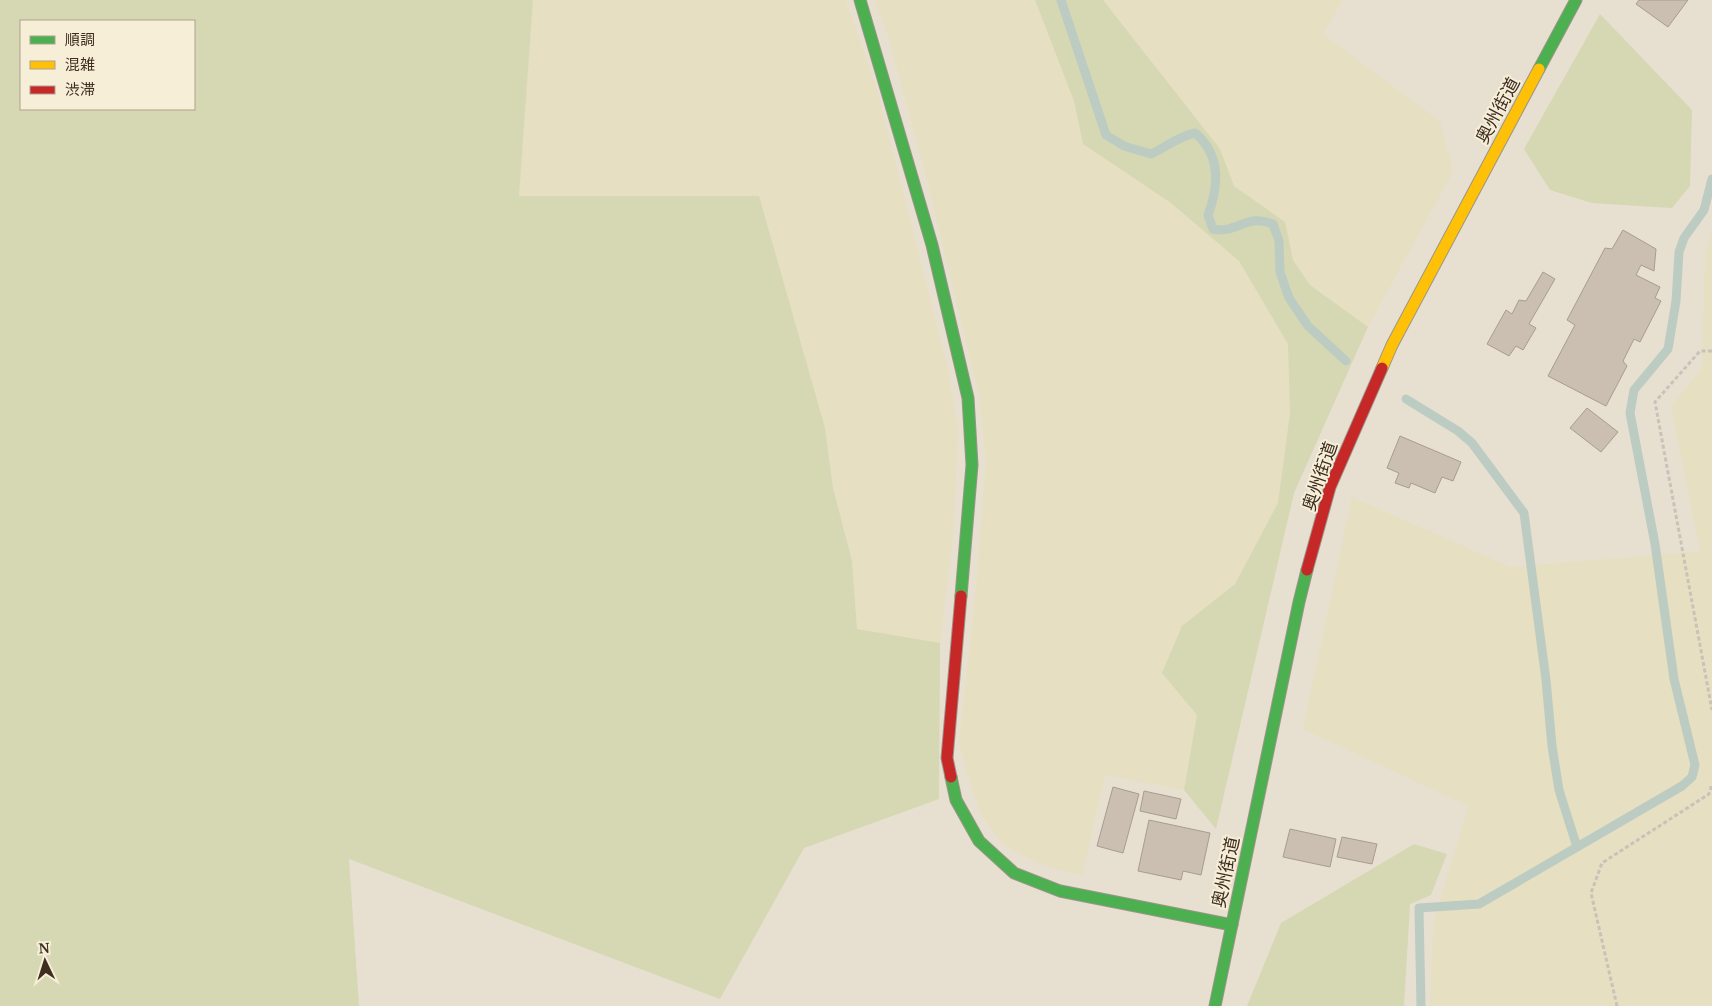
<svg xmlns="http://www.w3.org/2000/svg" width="1712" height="1006" font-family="'Noto Serif','Noto Sans JP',serif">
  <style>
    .farmland { fill: #e6dfc2 }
    .green { fill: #d6d7b3; fill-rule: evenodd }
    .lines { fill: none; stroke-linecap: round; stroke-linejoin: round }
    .stream { stroke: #bcccc2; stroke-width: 9 }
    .building { fill: #cbbfb2; stroke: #a89c90 }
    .fast-casing { stroke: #9c958a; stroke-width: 13 }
    .slow-casing { stroke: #9c958a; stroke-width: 13 }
    .jam-casing { stroke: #9c958a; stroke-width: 13 }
    .path { stroke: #c8c2b9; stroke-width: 3; stroke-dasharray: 4 2.5; stroke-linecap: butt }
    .fast { stroke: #4caf50; stroke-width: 11 }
    .slow { stroke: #ffc107; stroke-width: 11 }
    .jam { stroke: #c62828; stroke-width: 11 }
    .labels { text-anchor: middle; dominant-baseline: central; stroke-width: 4; stroke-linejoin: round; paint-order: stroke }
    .street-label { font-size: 18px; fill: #3d2e20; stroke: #f7eed8 }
  </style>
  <rect width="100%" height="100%" fill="#e7e0d1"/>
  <g class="farmland">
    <polygon points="533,0 846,0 876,86 948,369 958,430 954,527 940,643 857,629 852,561 833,488 825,428 519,196"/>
    <polygon points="875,0 1035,0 1074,101 1083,144 1171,203 1239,261 1288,344 1290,413 1278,503 1235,584 1182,626 1197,715 1184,790 1105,775 1082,876 1041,864 1004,846 980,813 967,774 959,741 975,600 986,462 979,396 925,172 888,36"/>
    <polygon points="1103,0 1343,0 1323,34 1440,121 1453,172 1368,327 1310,285 1293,260 1279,218 1234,186 1220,149"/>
    <polygon points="1712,233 1712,1006 1430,1006 1433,924 1468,806 1303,729 1352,497 1511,567 1700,551 1671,406 1702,368 1705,254"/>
  </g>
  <g class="green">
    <path d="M0,0H533L519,196H759L825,428L833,488L852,561L857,629L940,643L939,799L804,848L720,999L349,859L359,1006H0ZM21,21H194V109H21Z"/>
    <polygon points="1035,0 1103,0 1220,149 1234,186 1285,222 1293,260 1310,285 1368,327 1294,493 1216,829 1184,790 1197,715 1162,673 1182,626 1235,584 1278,503 1290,413 1288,344 1239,261 1171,203 1083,144 1074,101"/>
    <polygon points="1600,14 1692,110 1690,186 1672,208 1592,203 1550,190 1524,149"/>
    <polygon points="1414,844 1447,854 1431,895 1410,904 1404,1006 1247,1006 1281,923"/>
  </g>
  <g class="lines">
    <g class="stream">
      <path d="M1061,0L1106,135L1124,146L1151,154C1166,147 1179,136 1195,133C1221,155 1219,186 1208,215L1213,229C1238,234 1245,213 1273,224L1279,241L1280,272L1289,298L1308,326L1346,361"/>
      <polyline points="1406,399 1458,431 1472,443 1524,513 1546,680 1552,746 1559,790 1577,847"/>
      <polyline points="1421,1006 1419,908 1479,904 1682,786 1692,777 1695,765 1674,679 1655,544 1630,413 1634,390 1668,349 1676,301 1679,252 1684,238 1704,210 1712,179"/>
    </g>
  </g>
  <g class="building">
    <polygon points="1639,0 1688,0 1668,27 1636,4"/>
    <polygon points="1623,230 1656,249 1654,271 1641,265 1636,275 1660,287 1655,298 1661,301 1640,342 1634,339 1623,361 1627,366 1606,406 1548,376 1575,325 1567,320 1605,248 1612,249"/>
    <polygon points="1543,272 1555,279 1529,324 1536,328 1523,350 1516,346 1509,356 1487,344 1506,310 1512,314 1519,300 1526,301"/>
    <polygon points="1587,408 1618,432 1601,452 1570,428"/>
    <polygon points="1400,436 1461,462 1453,481 1442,477 1435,493 1411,483 1409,488 1395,483 1399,473 1387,468"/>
    <polygon points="1113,787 1139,794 1123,853 1097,846"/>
    <polygon points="1144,791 1181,799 1176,819 1140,811"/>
    <polygon points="1149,820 1210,833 1201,875 1183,871 1181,880 1138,871"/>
    <polygon points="1290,829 1336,839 1330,867 1283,857"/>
    <polygon points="1342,837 1377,844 1372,864 1337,857"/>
  </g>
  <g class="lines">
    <defs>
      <g id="fast">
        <polyline points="860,0 932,245 968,398 972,465 961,596"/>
        <polyline points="1539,69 1576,0"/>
        <polyline points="951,777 956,800 979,841 1014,873 1060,891 1232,925"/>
        <polyline points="1215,1006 1299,602 1307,570"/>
      </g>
      <polyline id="slow" points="1382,368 1392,345 1539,69"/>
      <g id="jam">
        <polyline points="1307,570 1330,487 1382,368"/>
        <polyline points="951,777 947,758 961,596"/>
      </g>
    </defs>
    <use href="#fast" class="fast-casing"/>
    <use href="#slow" class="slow-casing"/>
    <use href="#jam" class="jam-casing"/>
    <g class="path">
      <polyline points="1712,351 1700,351 1655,402 1712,710"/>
      <polyline points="1617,1006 1591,893 1602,863 1709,794 1712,784"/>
    </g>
    <use href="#fast" class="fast"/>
    <use href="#slow" class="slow"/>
    <use href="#jam" class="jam"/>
  </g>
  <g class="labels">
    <g class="street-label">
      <text transform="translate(1497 110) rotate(-62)">奥州街道</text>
      <text transform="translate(1319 476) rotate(-71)">奥州街道</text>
      <text transform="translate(1225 872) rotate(-78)">奥州街道</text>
    </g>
  </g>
  <rect x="20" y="20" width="175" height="90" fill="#f7eed8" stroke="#ada18e"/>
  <rect x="30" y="36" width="25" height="8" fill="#4caf50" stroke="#ada18e"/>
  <text x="65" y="45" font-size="15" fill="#3d2e20">順調</text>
  <rect x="30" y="61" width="25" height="8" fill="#ffc107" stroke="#ada18e"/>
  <text x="65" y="70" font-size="15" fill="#3d2e20">混雑</text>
  <rect x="30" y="86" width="25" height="8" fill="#c62828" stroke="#ada18e"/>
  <text x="65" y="95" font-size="15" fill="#3d2e20">渋滞</text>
  <g transform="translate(45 961) rotate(356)" stroke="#f7eed8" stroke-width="4" paint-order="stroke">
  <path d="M0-4L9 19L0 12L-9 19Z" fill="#3d2e20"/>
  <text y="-8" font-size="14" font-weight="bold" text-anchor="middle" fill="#3d2e20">N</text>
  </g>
</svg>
